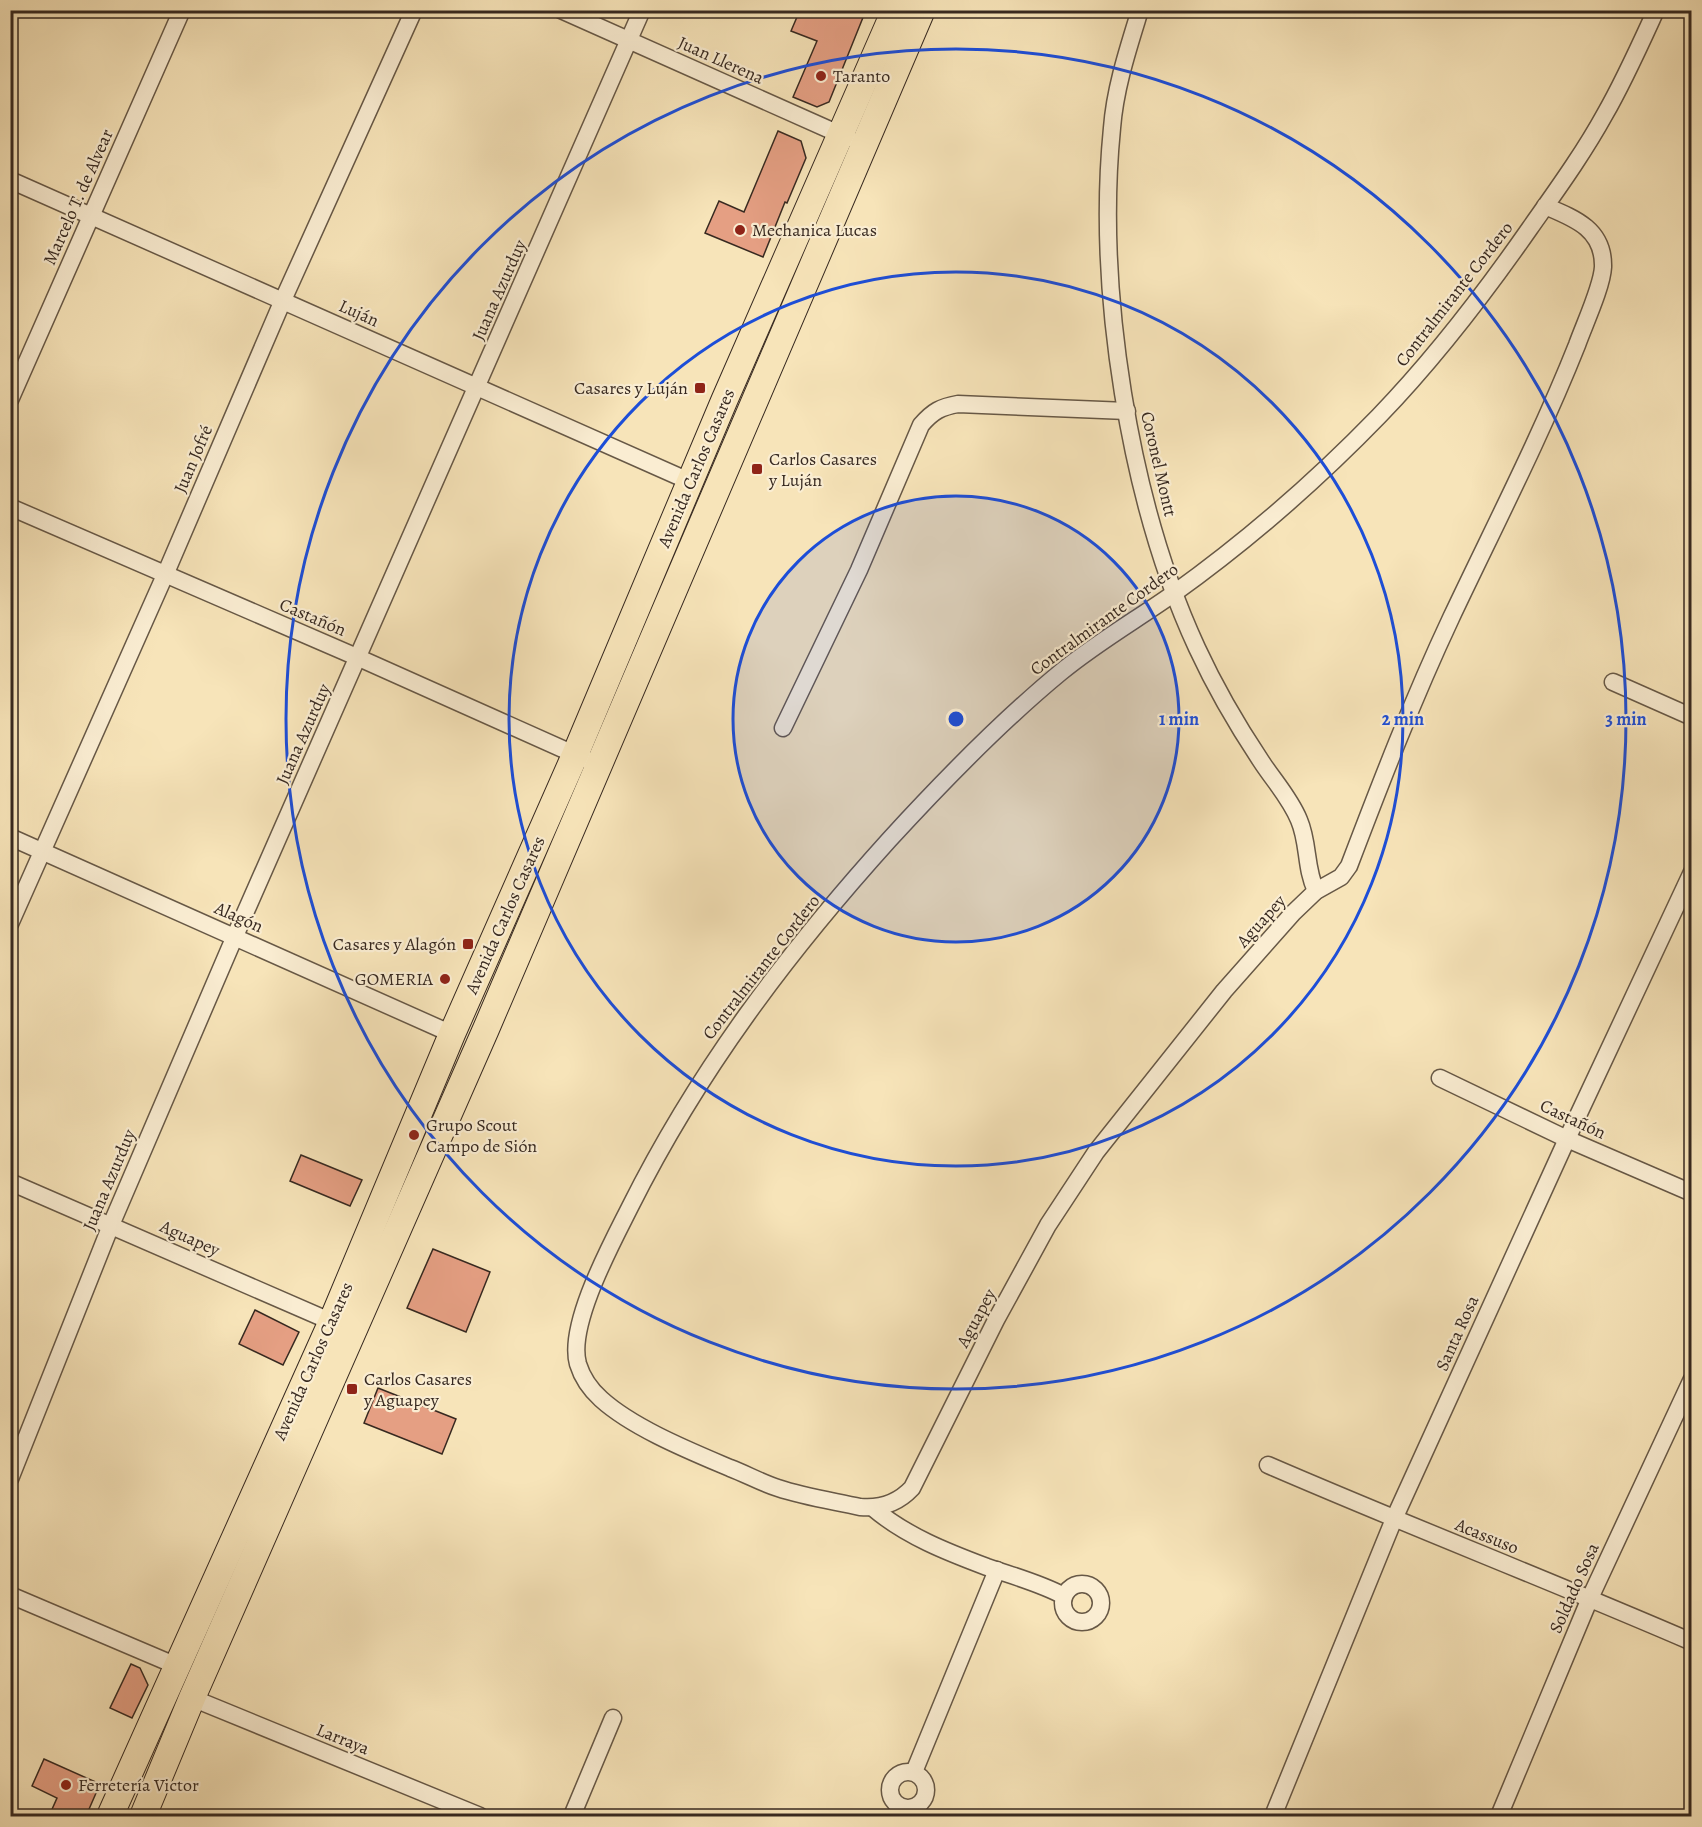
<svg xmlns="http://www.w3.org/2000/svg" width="1702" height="1827" font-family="Alegreya,serif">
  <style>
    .building { fill: #e59f83; stroke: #372920; stroke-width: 1.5 }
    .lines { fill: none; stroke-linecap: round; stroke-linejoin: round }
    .street-casing { stroke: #675846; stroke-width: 19 }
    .primary-casing { stroke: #372920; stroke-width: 28 }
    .street { stroke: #faedd2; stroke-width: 16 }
    .primary { stroke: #f7e4b9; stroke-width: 26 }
    .ring { fill: none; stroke: #1d4ed8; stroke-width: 3 }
    .poi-dot { fill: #8f2418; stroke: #faedd2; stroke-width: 2 }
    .labels { text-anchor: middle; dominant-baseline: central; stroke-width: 4.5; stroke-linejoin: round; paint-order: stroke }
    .street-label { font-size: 18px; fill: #372920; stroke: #faedd2 }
    .poi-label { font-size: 18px; fill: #372920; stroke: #faedd2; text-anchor: start }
    .centre { fill: #1d4ed8; stroke: #faedd2; stroke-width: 3 }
    .ring-label { font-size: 18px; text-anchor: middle; font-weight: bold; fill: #1d4ed8; stroke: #faedd2; stroke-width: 4.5; stroke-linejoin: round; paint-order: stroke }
  </style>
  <rect width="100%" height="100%" fill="#f7e4b9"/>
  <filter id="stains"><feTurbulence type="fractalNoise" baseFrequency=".00333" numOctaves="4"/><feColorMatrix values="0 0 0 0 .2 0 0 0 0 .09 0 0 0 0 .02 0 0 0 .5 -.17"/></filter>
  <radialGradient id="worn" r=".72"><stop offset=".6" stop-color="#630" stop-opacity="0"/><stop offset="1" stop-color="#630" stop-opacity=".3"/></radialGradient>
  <g class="building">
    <polygon points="800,10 866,10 829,102 817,107 793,97 817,41 791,31"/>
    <polygon points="778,131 801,141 806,158 787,203 785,202 763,257 705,233 719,201 744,212"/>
    <polygon points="301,1155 362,1180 350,1206 290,1181"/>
    <polygon points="433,1249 490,1272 466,1332 407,1308"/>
    <polygon points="255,1310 299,1332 283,1365 239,1344"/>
    <polygon points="378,1388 456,1419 442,1454 364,1423"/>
    <polygon points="131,1664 140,1668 148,1685 132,1718 110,1708"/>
    <polygon points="44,1759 100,1784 86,1816 49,1816 57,1798 32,1786"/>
  </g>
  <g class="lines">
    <defs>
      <g id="street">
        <polyline points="561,10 848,138"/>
        <path d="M1140,10C1128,49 1115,88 1112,128C1096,289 1129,501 1197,648C1215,687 1237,725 1261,761C1274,781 1290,798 1299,820C1309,843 1305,868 1316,891"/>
        <polyline points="10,180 691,482"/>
        <path d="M1545,206C1574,218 1604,229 1603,267C1602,287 1584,325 1577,345C1540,438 1494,527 1451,618C1413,699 1381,782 1349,866L1341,877L1316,891L1293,913L1224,991L1096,1152L1048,1225L996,1320L912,1488C898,1503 881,1509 860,1507C833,1501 805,1497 778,1488C762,1483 746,1474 730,1468C690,1451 633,1428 601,1399C591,1390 582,1377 578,1364C567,1325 612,1243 630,1207C698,1071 787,953 889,840C943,781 999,723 1061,672C1096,643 1136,620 1173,594C1247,541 1316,481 1379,416C1435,358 1484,294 1530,228C1556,191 1583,154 1605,114C1624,81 1640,45 1656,10"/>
        <polyline points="10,400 182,10"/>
        <polyline points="10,507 359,658 585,759"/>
        <polyline points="1613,682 1692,717"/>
        <path d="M783,728L859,570L921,425C933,411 941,407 958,404L1127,411"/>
        <polyline points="10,837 452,1034"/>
        <polyline points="10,924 165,575 283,300 414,10"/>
        <polyline points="1440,1078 1567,1139 1692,1193"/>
        <polyline points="10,1182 339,1325"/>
        <path d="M1268,1465C1409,1526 1551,1581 1692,1642"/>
        <polyline points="10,1479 111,1225 235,936 642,10"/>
        <path d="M873,1508C906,1536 947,1552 987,1567C1013,1576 1040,1583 1064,1596"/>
        <circle cx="1082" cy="1603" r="19"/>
        <polyline points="10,1595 177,1666"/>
        <polyline points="192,1698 480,1816"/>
        <circle cx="908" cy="1790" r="18"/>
        <polyline points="914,1772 997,1570"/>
        <polyline points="572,1816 613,1718"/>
        <polyline points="1273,1816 1394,1519 1567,1139 1692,872"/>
        <polyline points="1499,1816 1590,1598 1692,1379"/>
      </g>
      <g id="primary">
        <polyline points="110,1816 332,1321 452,1034 575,755 724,401 895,10"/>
        <polyline points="143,1816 192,1698 486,1029 922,10"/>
      </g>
    </defs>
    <use href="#street" class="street-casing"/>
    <use href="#primary" class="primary-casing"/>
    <use href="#street" class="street"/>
    <use href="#primary" class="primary"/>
  </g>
  <circle cx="956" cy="719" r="223" fill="#1d4ed8" fill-opacity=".12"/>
  <g class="ring">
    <circle cx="956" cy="719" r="223"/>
    <circle cx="956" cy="719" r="447"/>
    <circle cx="956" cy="719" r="670"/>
  </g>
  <g class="poi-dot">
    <circle cx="821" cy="76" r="6"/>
    <circle cx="740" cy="230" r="6"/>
    <rect x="694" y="382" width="12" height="12" rx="3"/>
    <rect x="751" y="463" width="12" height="12" rx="3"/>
    <rect x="462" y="938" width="12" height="12" rx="3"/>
    <circle cx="445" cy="979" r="6"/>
    <circle cx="414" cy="1135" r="6"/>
    <rect x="346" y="1383" width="12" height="12" rx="3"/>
    <circle cx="66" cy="1785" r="6"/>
  </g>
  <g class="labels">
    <g class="street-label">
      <text transform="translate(721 60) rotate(24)">Juan Llerena</text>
      <text transform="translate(78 197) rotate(-66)">Marcelo T. de Alvear</text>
      <text transform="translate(499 290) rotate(-66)">Juana Azurduy</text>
      <text transform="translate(1454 294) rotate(-52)">Contralmirante Cordero</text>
      <text transform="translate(359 313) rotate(24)">Luján</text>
      <text transform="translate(193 459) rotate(-67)">Juan Jofré</text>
      <text transform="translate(1159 464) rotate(77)">Coronel Montt</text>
      <text transform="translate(696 468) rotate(-67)">Avenida Carlos Casares</text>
      <text transform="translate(313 617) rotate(23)">Castañón</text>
      <text transform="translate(1104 619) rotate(-36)">Contralmirante Cordero</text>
      <text transform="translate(303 734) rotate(-66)">Juana Azurduy</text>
      <text transform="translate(505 915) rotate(-66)">Avenida Carlos Casares</text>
      <text transform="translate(239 917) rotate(24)">Alagón</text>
      <text transform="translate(1261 921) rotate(-48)">Aguapey</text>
      <text transform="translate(761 967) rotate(-52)">Contralmirante Cordero</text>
      <text transform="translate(1573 1119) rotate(25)">Castañón</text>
      <text transform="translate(109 1180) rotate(-67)">Juana Azurduy</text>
      <text transform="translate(190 1238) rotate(24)">Aguapey</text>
      <text transform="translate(976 1318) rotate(-62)">Aguapey</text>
      <text transform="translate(1457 1333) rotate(-66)">Santa Rosa</text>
      <text transform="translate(313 1361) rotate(-66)">Avenida Carlos Casares</text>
      <text transform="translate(1487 1536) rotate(22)">Acassuso</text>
      <text transform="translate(1574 1588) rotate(-66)">Soldado Sosa</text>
      <text transform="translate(343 1739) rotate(22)">Larraya</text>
    </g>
    <g class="poi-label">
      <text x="833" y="76">Taranto</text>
      <text x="752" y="230">Mechanica Lucas</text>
      <text x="688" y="388" text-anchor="end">Casares y Luján</text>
      <text x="769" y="459">Carlos Casares<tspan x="769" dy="21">y Luján</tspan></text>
      <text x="456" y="944" text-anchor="end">Casares y Alagón</text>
      <text x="433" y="979" text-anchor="end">GOMERIA</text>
      <text x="426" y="1125">Grupo Scout<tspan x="426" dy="21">Campo de Sión</tspan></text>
      <text x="364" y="1379">Carlos Casares<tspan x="364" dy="21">y Aguapey</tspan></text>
      <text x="78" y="1785">Ferretería Victor</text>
    </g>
  </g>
  <circle cx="956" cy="719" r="9" class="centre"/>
  <g class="ring-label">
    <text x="1179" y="725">1 min</text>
    <text x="1403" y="725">2 min</text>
    <text x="1626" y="725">3 min</text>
  </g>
  <rect width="1702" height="1827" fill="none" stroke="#f7e4b9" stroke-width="36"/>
  <rect x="12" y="12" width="1678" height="1803" fill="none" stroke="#372920" stroke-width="3"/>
  <rect x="18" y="18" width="1666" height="1791" fill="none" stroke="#372920" stroke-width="1.5"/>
  <rect width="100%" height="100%" filter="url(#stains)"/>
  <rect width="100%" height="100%" fill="url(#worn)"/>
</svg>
